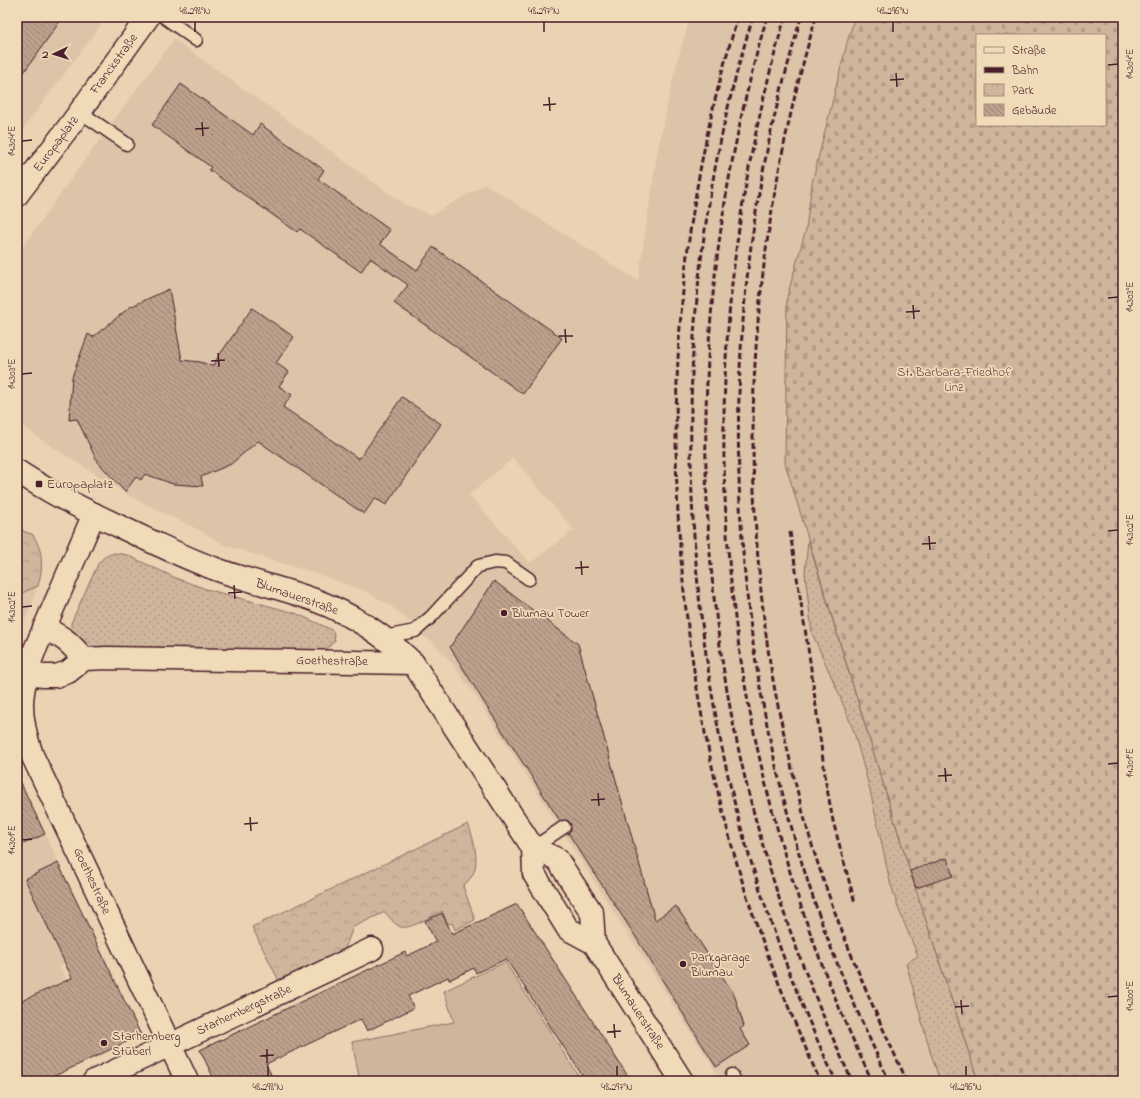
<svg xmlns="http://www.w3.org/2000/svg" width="1140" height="1098" font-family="'Indie Flower',sans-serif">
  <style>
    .built { fill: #dcc4a8; fill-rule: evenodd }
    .grass { fill: url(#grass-dots); stroke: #8c6a64 }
    .cemetery { fill: url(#cemetery-stones); stroke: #8c6a64; fill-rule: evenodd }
    .park { fill: url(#park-crowns); stroke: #8c6a64 }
    .garden { fill: #cfb59c; stroke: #8c6a64 }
    .building { fill: url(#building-back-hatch); stroke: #4a1f2b }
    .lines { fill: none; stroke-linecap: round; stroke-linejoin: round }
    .lane-casing { stroke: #4a1f2b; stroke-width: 15 }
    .street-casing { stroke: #4a1f2b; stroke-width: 25 }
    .secondary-casing { stroke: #4a1f2b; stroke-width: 25 }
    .lane { stroke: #f0dbb9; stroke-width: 12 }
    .street { stroke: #f0dbb9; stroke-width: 22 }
    .secondary { stroke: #f0dbb9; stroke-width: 22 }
    .rail { stroke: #4a1f2b; stroke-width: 3; stroke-dasharray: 6 3; stroke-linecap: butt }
    .ticks { fill: none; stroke: #4a1f2b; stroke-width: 1.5 }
    .poi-dot { fill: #4a1f2b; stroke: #f0dbb9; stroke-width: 1.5 }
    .labels { text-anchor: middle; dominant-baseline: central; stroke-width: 3.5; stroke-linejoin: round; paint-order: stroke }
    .street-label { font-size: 13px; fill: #4a1f2b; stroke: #f0dbb9 }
    .park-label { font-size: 13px; fill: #653d42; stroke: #f0dbb9 }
    .poi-label { font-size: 13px; fill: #4a1f2b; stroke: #f0dbb9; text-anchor: start }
    .neatline { fill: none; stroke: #4a1f2b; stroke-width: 1.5 }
    .ticks-label { font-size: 10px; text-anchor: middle; fill: #4a1f2b }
  </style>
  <defs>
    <pattern id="grass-dots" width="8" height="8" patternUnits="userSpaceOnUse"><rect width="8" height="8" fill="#cfb59c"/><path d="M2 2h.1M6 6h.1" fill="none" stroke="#b39b87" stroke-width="1.8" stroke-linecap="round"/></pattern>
    <pattern id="cemetery-stones" width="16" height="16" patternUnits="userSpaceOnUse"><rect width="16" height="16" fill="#cfb59c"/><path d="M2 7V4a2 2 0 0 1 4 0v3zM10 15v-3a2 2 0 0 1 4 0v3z" fill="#b39b87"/></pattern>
    <pattern id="park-crowns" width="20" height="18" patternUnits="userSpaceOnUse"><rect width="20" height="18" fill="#cfb59c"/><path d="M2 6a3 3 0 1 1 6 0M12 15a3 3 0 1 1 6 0" fill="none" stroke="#b39b87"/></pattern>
    <pattern id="building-back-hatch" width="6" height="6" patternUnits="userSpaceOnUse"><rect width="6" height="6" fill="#bda18d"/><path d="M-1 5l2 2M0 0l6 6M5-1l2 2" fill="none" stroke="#9c8373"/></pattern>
  </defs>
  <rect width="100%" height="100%" fill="#e9d3b3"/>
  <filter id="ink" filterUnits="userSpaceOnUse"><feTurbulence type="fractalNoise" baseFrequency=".025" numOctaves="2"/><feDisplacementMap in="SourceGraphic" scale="8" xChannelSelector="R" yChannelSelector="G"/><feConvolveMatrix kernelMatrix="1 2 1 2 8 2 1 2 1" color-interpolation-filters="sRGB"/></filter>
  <g filter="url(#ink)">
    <g class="built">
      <polygon points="17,17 107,17 17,137"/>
      <path d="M690,17H855L848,39L812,183L806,229L787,297L785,463L808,540L805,573L812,633L839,694L854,732L870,790L890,882L900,913L918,956L930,1051L940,1081H722L475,695L453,665L432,641L415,631L413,624L391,606L366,591L317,574L224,545L201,531L133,498L42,440L17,421V252L26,242L84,161L174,39L404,204L432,215L485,184L638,281L657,154L675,70ZM513,458L574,530L530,563L469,495Z"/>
      <polygon points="17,526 24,532 32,534 36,538 41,552 42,571 32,604 17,638"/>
      <polygon points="17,775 99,947 60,966 66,979 17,1003"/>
    </g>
    <g class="grass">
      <polygon points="808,540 910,871 978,1081 940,1081 930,1051 906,963 918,956 900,913 890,882 870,790 854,732 839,694 812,633 805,573"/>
      <path d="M115,553L127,555L178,579L206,589L295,613L328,628L333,631L335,640L328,648L324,650L118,649C101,648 89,651 76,637C72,633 71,629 71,623L98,564C103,557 107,555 115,553Z"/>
    </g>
    <path class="cemetery" d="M855,17H1123V1081H978L910,871L785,463L787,297L806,229L812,183L848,39ZM977,35H1105V125H977Z"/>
    <g class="park">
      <path d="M17,526L25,532L32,534C44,551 43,567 38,586L17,595Z"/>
      <path d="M468,824C473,836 480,861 473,874C471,878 467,882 463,886L475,920L455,930L452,923L448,924L442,911C434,915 409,930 401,927C395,925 389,917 385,912L353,927L343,954L281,985L252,927Z"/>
    </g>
    <polygon class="garden" points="505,962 582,1081 360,1081 352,1042 454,1022 444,991"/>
    <g class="building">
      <polygon points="17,17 63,17 17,82"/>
      <polygon points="181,84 253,135 260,124 324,170 318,179 390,230 380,244 417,270 433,247 562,338 523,394 394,303 408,285 370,258 361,272 300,229 297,232 209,170 211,167 152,125"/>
      <polygon points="169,289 182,360 200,362 212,366 252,308 294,337 276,363 289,372 279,386 292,395 283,407 359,459 402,397 441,424 386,505 375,498 364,514 258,441 231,464 201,477 203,486 173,484 145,474 141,480 136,477 125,492 97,461 77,419 69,420 72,377 88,334 93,337 130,307"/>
      <polygon points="494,581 578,644 655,920 676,906 734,994 744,1026 740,1029 750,1045 716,1067 632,931 568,833 571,830 570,823 567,820 560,821 485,704 450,647"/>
      <polygon points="17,775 45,834 17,847"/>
      <polygon points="947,858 953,876 916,888 910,871"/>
      <polygon points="58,863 141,1035 44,1081 17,1081 17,1003 72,978 25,879"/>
      <polygon points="517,904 631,1081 586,1081 506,959 476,973 474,968 449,980 448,977 408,996 414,1008 367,1031 361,1019 266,1064 274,1081 215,1081 200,1050 405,952 407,956 436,942 425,921 442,913 452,934"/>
    </g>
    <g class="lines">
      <defs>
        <g id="lane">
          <polyline points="164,17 196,40"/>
          <polyline points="80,112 127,144"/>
          <polyline points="384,637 415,631 431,617 478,566 495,562 506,563 529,579"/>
          <polyline points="533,848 564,827"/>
          <polyline points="732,1075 735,1081"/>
        </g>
        <g id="street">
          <path d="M44,628C65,638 69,642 84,659"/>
          <polyline points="26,674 44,676 56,676 68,672 84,659 107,658 413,663"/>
          <polyline points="94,1081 372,949"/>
        </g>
        <g id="secondary">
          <polyline points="17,195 71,124 148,17"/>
          <path d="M17,471C29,479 41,486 53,493C83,510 115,524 146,539C168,549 190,560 213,568C247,581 283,588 317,601C354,615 385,636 413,663L533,848L534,874L568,929L594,943L682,1081"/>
          <path d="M94,514L33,654C19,694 18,714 32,755L187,1081"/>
          <polyline points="533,848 557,859 592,913 594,943"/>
        </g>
      </defs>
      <use href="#lane" class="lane-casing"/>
      <use href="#street" class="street-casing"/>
      <use href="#secondary" class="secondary-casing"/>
      <use href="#lane" class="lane"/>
      <use href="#street" class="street"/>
      <use href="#secondary" class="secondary"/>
      <g class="rail">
        <path d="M738,17C651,295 658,610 744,887C765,953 792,1017 820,1081"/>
        <path d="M753,17C689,219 677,437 705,647C714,713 727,781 746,845C770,926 800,1005 836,1081"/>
        <path d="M767,17C686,293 684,590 769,866C791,940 820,1011 852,1081"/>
        <path d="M785,17C680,376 711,744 872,1081"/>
        <path d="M801,17C788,65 774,112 765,161C715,415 736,686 824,929C843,981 866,1031 889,1081"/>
        <path d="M816,17C781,136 759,261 754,385C751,465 755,547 765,626C770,670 779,713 789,756C798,795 808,835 821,873C845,944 875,1013 907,1081"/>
        <polyline points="790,532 810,661 826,783 833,821 855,903"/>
      </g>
    </g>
  </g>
  <path class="ticks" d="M195,22V32M544,22V32M893,22V32M1108,65L1118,64M896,73L897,87M890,80L904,79M549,97L550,111M543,105L556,104M202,122L203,136M195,129L209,128M22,141L32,140M1108,298L1118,297M913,305L914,319M906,312L920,311M565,329L566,343M559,336H573M218,353L219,367M211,361L225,360M22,374L32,373M1108,531L1118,530M929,536L930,550M922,544L936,543M581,561L582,575M575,568L589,567M234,585L235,599M228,593L242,592M22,607L32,606M1108,764L1118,763M945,768L946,782M938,776L952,775M598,793L599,806M591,800L605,799M250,817L251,831M244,824L258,823M22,840L32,839M1108,997L1118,996M961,1000L962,1014M955,1007L969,1006M614,1024L615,1038M607,1032L621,1031M267,1049V1063M260,1056L274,1055M268,1066V1076M617,1066V1076M966,1066V1076"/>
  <g class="poi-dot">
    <rect x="35" y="480" width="8" height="8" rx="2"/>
    <circle cx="504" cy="613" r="4"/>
    <circle cx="683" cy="964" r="4"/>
    <circle cx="104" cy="1043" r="4"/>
  </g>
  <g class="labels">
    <g class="street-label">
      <text transform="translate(114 64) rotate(-54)">Franckstraße</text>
      <text transform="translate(56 144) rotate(-53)">Europaplatz</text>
      <text transform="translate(297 597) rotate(19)">Blumauerstraße</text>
      <text transform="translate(332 661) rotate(1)">Goethestraße</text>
      <text transform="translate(92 881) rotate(65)">Goethestraße</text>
      <text transform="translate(244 1010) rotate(-25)">Starhembergstraße</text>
      <text transform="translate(638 1012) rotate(57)">Blumauerstraße</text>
    </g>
    <g class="park-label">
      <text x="954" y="372">St. Barbara-Friedhof<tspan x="954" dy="15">Linz</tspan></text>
    </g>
    <g class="poi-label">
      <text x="47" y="484">Europaplatz</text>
      <text x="512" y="613">Blumau Tower</text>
      <text x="691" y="957">Parkgarage<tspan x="691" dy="15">Blumau</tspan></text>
      <text x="112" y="1036">Starhemberg<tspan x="112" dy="15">Stüberl</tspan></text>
    </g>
  </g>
  <rect width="1140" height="1098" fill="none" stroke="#f0dbb9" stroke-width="44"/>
  <rect x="976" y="34" width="130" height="92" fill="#f0dbb9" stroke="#ae9080"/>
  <rect x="984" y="47" width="20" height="6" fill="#f0dbb9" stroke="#ae9080"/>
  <text x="1012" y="54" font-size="12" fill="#4a1f2b">Straße</text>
  <rect x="984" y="67" width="20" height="6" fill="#4a1f2b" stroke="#ae9080"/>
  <text x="1012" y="74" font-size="12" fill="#4a1f2b">Bahn</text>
  <rect x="984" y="84" width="20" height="12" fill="url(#park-crowns)" stroke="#ae9080"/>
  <text x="1012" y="94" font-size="12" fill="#4a1f2b">Park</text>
  <rect x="984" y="104" width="20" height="12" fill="url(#building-back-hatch)" stroke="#ae9080"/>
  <text x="1012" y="114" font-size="12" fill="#4a1f2b">Gebäude</text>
  <g transform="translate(54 54) rotate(266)" stroke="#f0dbb9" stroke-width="3" paint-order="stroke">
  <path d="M0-3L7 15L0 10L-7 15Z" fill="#4a1f2b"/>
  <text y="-6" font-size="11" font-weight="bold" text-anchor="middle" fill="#4a1f2b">N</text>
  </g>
  <rect x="22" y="22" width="1096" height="1054" class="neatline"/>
  <g class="ticks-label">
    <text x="195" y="14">48.298°N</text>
    <text x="544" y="14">48.297°N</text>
    <text x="893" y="14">48.296°N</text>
    <text transform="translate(1129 64) rotate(-90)" y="4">14.304°E</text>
    <text transform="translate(11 141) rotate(-90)" y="4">14.304°E</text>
    <text transform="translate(1129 297) rotate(-90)" y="4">14.303°E</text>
    <text transform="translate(11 374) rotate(-90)" y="4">14.303°E</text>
    <text transform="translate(1129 530) rotate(-90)" y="4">14.302°E</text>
    <text transform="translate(11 607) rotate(-90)" y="4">14.302°E</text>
    <text transform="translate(1129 763) rotate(-90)" y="4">14.301°E</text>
    <text transform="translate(11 840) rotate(-90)" y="4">14.301°E</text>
    <text transform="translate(1129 996) rotate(-90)" y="4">14.300°E</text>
    <text x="268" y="1090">48.298°N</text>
    <text x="617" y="1090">48.297°N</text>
    <text x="966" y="1090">48.296°N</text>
  </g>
</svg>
